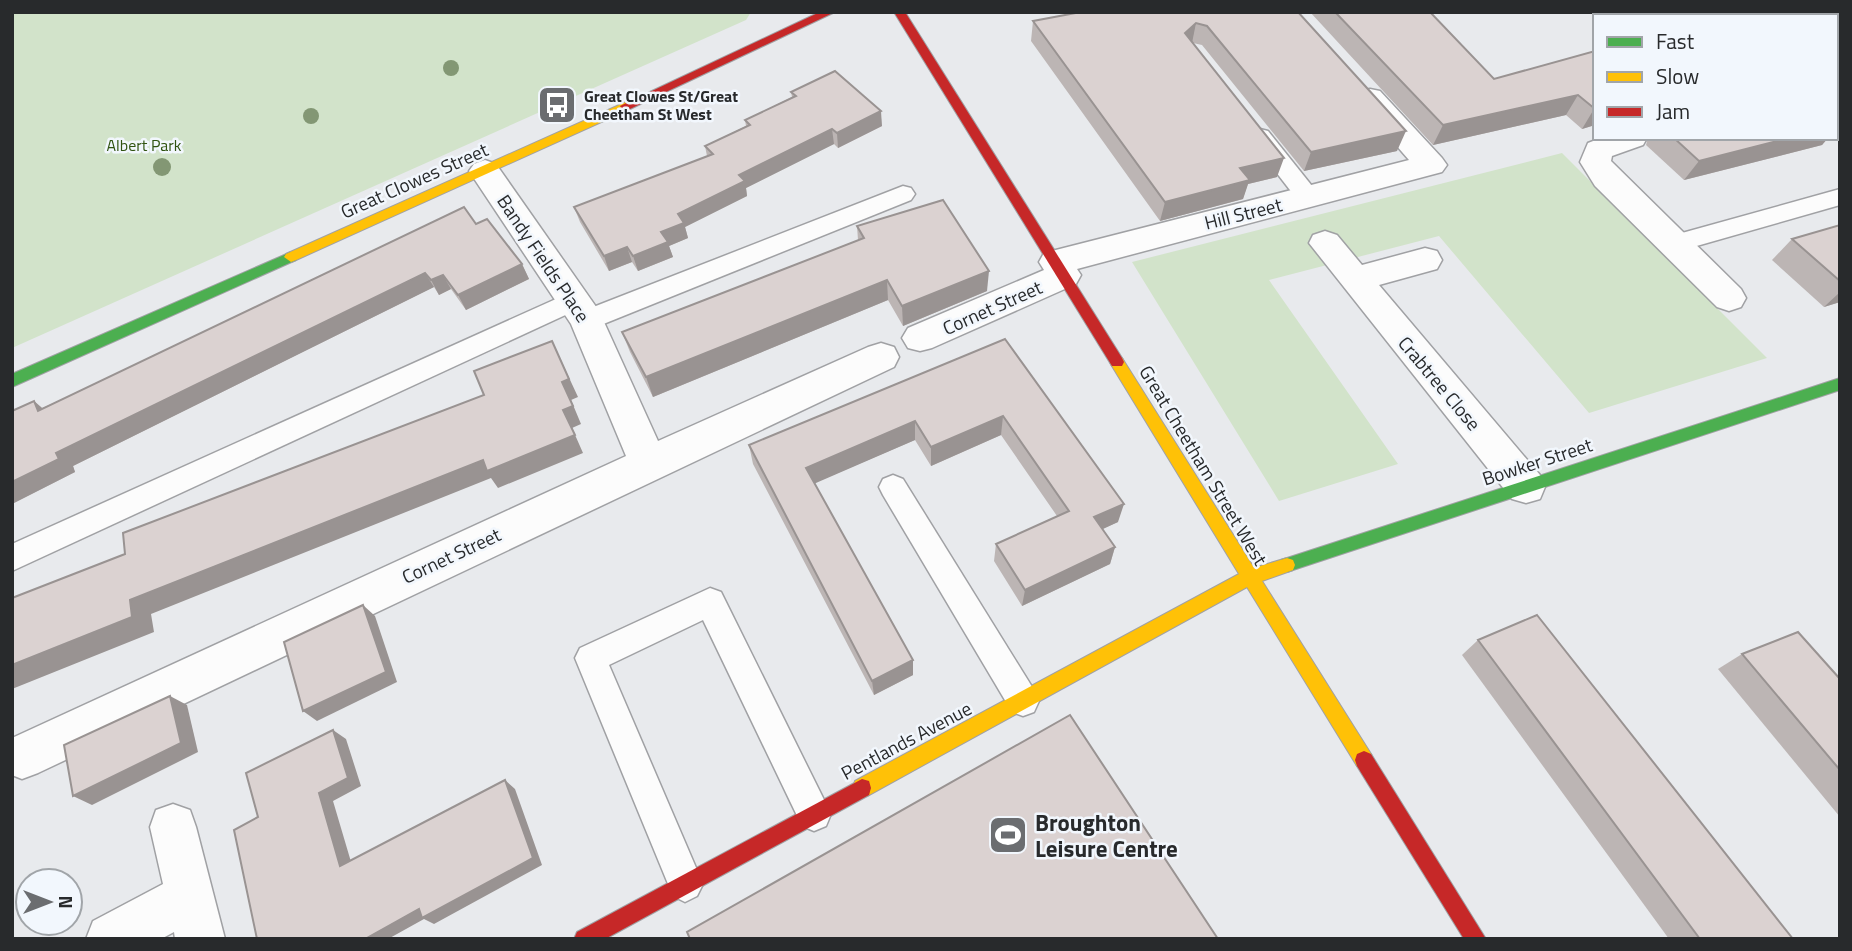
<svg xmlns="http://www.w3.org/2000/svg" width="1852" height="951" font-family="'Titillium Web',sans-serif">
  <style>
    .green { fill: #d2e3ca }
    .lines { fill: none; stroke-linecap: round; stroke-linejoin: round }
    .lane-casing { stroke: #a0a1a4; stroke-width: 3 }
    .street-casing { stroke: #a0a1a4; stroke-width: 3 }
    .fast-casing { stroke: #a0a1a4; stroke-width: 2 }
    .slow-casing { stroke: #a0a1a4; stroke-width: 2 }
    .jam-casing { stroke: #a0a1a4; stroke-width: 2 }
    .lane { fill: #fcfcfc; fill-rule: evenodd }
    .street { fill: #fcfcfc; fill-rule: evenodd }
    .fast { fill: #4caf50; fill-rule: evenodd }
    .slow { fill: #ffc107; fill-rule: evenodd }
    .jam { fill: #c62828; fill-rule: evenodd }
    .tree { fill: #839774 }
    .wall { fill: #bcb5b4 }
    .shaded-wall { fill: #999392 }
    .building { fill: #dbd2d1; stroke: #999392; stroke-width: 2 }
    .labels { text-anchor: middle; dominant-baseline: central; stroke-width: 5; stroke-linejoin: round; paint-order: stroke }
    .far-poi-label { font-size: 16px; font-weight: bold; fill: #282a2c; stroke: #f2f7fd; text-anchor: start }
    .far-park-label { font-size: 16px; fill: #305311; stroke: #f2f7fd }
    .street-label { font-size: 19px; fill: #282a2c; stroke: #f2f7fd }
    .near-poi-label { font-size: 23px; font-weight: bold; fill: #282a2c; stroke: #f2f7fd; text-anchor: start }
  </style>
  <rect width="100%" height="100%" fill="#e8eaed"/>
  <g class="green">
    <polygon points="12,12 751,12 746,20 12,348"/>
    <polygon points="1562,153 1767,358 1589,413 1439,236 1269,280 1398,464 1279,501 1132,262"/>
  </g>
  <g class="lines">
    <defs>
      <g id="lane">
        <polygon points="1260,129 1268,131 1316,191 1320,197 1316,203 1300,203 1252,141 1249,136 1252,131"/>
        <polygon points="903,186 911,188 915,194 911,200 596,327 587,330 578,327 574,320 578,313"/>
        <polygon points="1840,189 1840,205 1672,253 1664,250 1660,244 1664,238"/>
        <polygon points="576,290 585,292 588,299 585,306 12,571 12,544"/>
        <polygon points="893,475 903,479 1034,690 1039,701 1034,712 1023,716 1012,712 883,495 879,487 883,479"/>
        <polygon points="710,588 721,592 831,814 826,826 814,831 802,826 703,620 609,665 703,884 697,896 685,902 673,896 575,658 580,648"/>
      </g>
      <g id="street">
        <polygon points="1370,89 1380,91 1442,158 1447,165 1442,172 1077,269 1081,275 1076,284 932,348 920,351 908,348 902,338 908,328 1044,270 1039,262 1044,253 1409,160 1355,98 1360,91"/>
        <polygon points="1601,138 1647,138 1643,145 1612,156 1611,161 1741,289 1746,298 1741,307 1729,311 1717,307 1595,186 1580,162 1588,143"/>
        <polygon points="485,160 496,164 599,311 658,441 868,347 881,343 894,347 899,357 894,367 38,773 22,779 12,775 12,738 626,456 571,324 469,171 474,164"/>
        <polygon points="1325,231 1337,235 1362,265 1425,248 1437,251 1442,260 1437,269 1379,285 1540,475 1545,487 1540,499 1526,503 1512,499 1309,243 1313,235"/>
        <polygon points="173,804 190,810 196,827 225,939 175,939 174,932 161,939 86,939 93,921 163,884 150,827 156,810"/>
      </g>
      <g id="fast">
        <polygon points="291,252 296,254 298,257 296,260 12,387 12,374"/>
        <polygon points="1840,378 1840,390 1287,572 1281,570 1279,565 1281,560 1287,558"/>
      </g>
      <g id="slow">
        <polygon points="626,102 630,103 630,109 296,260 291,262 284,257 286,254"/>
        <polygon points="1117,356 1122,358 1254,568 1287,558 1293,560 1295,565 1293,570 1262,581 1371,754 1373,760 1371,766 1364,769 1357,766 1247,587 869,795 862,797 855,795 853,788 855,781 1239,574 1112,366 1110,362 1112,358"/>
      </g>
      <g id="jam">
        <polygon points="820,12 835,12 630,109 622,109 620,106"/>
        <polygon points="894,12 905,12 1122,358 1124,362 1122,366 1112,366"/>
        <polygon points="1364,751 1371,754 1486,939 1464,939 1357,766 1355,760 1357,754"/>
        <polygon points="862,779 869,781 871,788 869,795 605,939 574,939 577,932"/>
      </g>
    </defs>
    <use href="#lane" class="lane-casing"/>
    <use href="#street" class="street-casing"/>
    <use href="#fast" class="fast-casing"/>
    <use href="#slow" class="slow-casing"/>
    <use href="#jam" class="jam-casing"/>
    <use href="#lane" class="lane"/>
    <use href="#street" class="street"/>
    <use href="#fast" class="fast"/>
    <use href="#slow" class="slow"/>
    <use href="#jam" class="jam"/>
  </g>
  <g class="tree">
    <circle cx="451" cy="68" r="8"/>
    <circle cx="311" cy="116" r="8"/>
    <circle cx="162" cy="167" r="9"/>
  </g>
  <g class="wall">
    <polygon points="1298,12 1397,151 1304,171 1202,45 1193,43 1277,177 1248,184 1243,199 1160,221 1031,41 1033,21"/>
    <polygon points="1310,12 1430,12 1494,79 1595,51 1595,125 1582,129 1566,115 1433,145"/>
    <polygon points="1613,12 1840,12 1839,125 1836,129 1836,16 1625,16"/>
    <polygon points="791,92 882,126 838,148 834,144 746,188 747,196 685,227 688,238 669,246 673,257 638,271 632,262 609,271 580,222 574,207 707,156 705,146 746,126 745,120 792,97"/>
    <polygon points="1648,138 1828,138 1822,145 1684,180 1646,145"/>
    <polygon points="476,224 522,264 529,279 466,310 451,289 439,295 434,287 73,466 75,472 12,504 12,411 34,401 42,408"/>
    <polygon points="1840,225 1840,302 1824,307 1772,260 1792,239"/>
    <polygon points="857,226 987,291 903,326 888,300 653,397 630,352 622,332 858,240"/>
    <polygon points="1005,339 1118,522 1102,529 1115,547 1110,564 1022,606 994,561 996,544 1057,516 1001,435 931,466 915,440 814,483 913,660 913,675 874,695 753,464 749,445"/>
    <polygon points="1478,640 1793,939 1669,939 1462,655"/>
    <polygon points="1742,654 1840,679 1840,817 1718,669"/>
  </g>
  <g class="shaded-wall">
    <polygon points="1196,23 1192,43 1185,33"/>
    <polygon points="1578,95 1566,115 1433,145 1443,125"/>
    <polygon points="1594,109 1595,125 1582,129"/>
    <polygon points="881,111 882,126 838,148 837,133"/>
    <polygon points="832,129 834,144 746,188 747,196 685,227 688,238 669,246 673,257 638,271 633,256 661,232 678,214 739,175"/>
    <polygon points="1406,131 1397,151 1304,171 1311,152"/>
    <polygon points="1789,138 1828,138 1822,145 1684,180 1699,161"/>
    <polygon points="1284,158 1277,177 1248,184 1243,199 1160,221 1165,202 1240,168"/>
    <polygon points="627,247 632,262 609,271 604,256"/>
    <polygon points="522,264 529,279 466,310 458,295"/>
    <polygon points="989,271 987,291 903,326 902,306"/>
    <polygon points="425,273 434,287 73,466 75,472 12,504 12,482 56,453"/>
    <polygon points="443,275 451,289 439,295 431,280"/>
    <polygon points="887,280 888,300 653,397 646,377"/>
    <polygon points="1840,292 1840,302 1824,307"/>
    <polygon points="552,341 578,397 571,400 581,424 572,428 583,453 498,488 491,478 151,614 154,632 12,689 12,665 130,600 563,410 562,382"/>
    <polygon points="34,401 50,415 38,411"/>
    <polygon points="1003,416 1001,435 931,466 931,447"/>
    <polygon points="915,421 915,440 809,486 806,468"/>
    <polygon points="1124,504 1118,522 1090,535 1094,517"/>
    <polygon points="1115,547 1110,564 1022,606 1025,590"/>
    <polygon points="363,605 375,616 397,682 317,721 303,711"/>
    <polygon points="913,660 913,675 874,695 872,681"/>
    <polygon points="170,696 187,705 198,752 92,805 73,796"/>
    <polygon points="333,730 346,739 361,786 333,801 354,872 340,866 319,793"/>
    <polygon points="505,780 515,789 542,865 434,924 424,919 388,939 365,939"/>
  </g>
  <g class="building">
    <polygon points="1081,12 1298,12 1406,131 1311,152 1207,26 1196,23 1185,33 1284,158 1240,168 1250,180 1165,202 1033,21"/>
    <polygon points="1335,12 1430,12 1494,79 1595,51 1595,109 1578,95 1443,125"/>
    <polygon points="1694,12 1840,12 1839,125 1836,126 1836,16 1707,16"/>
    <polygon points="835,71 881,111 837,133 832,129 739,175 745,181 678,214 684,223 661,232 668,242 633,256 627,247 604,256 574,207 713,154 705,146 750,125 745,120 796,96 791,92"/>
    <polygon points="1674,138 1789,138 1699,161"/>
    <polygon points="943,200 989,271 902,306 887,280 646,377 622,332 864,238 857,226"/>
    <polygon points="464,207 476,224 487,219 522,264 458,295 443,275 431,280 425,273 56,453 59,459 12,482 12,411 34,401 38,411"/>
    <polygon points="1840,225 1840,281 1792,239"/>
    <polygon points="1005,339 1124,504 1094,517 1115,547 1025,590 996,544 1069,511 1003,416 931,447 915,421 806,468 913,660 872,681 749,445"/>
    <polygon points="552,341 569,379 562,382 573,406 563,410 575,435 487,471 483,460 130,600 132,617 12,665 12,598 125,554 123,533 484,395 474,371"/>
    <polygon points="363,605 386,672 303,711 284,642"/>
    <polygon points="1537,615 1793,939 1700,939 1478,640"/>
    <polygon points="1798,632 1840,679 1840,770 1742,654"/>
    <polygon points="170,696 181,743 73,796 64,745"/>
    <polygon points="1070,715 1218,939 690,939 687,932"/>
    <polygon points="333,730 348,778 319,793 340,866 505,780 533,858 422,918 419,909 365,939 257,939 234,830 258,817 246,773"/>
  </g>
  <defs>
    <symbol id="bus-square" viewBox="-11 -11 22 22"><rect x="-9" y="-9" width="18" height="18" rx="4" fill="#6b6d70" stroke="#f2f7fd"/><path d="M-5-6H5V4H4V6H2V4H-2V6H-4V4H-5ZM-3.5-4V0h7V-4ZM-3.5 1.2v1.5H-2V1.2ZM2 1.2v1.5H3.5V1.2Z" fill="#fff"/></symbol>
    <symbol id="stadium-square" viewBox="-11 -11 22 22"><rect x="-9" y="-9" width="18" height="18" rx="4" fill="#6b6d70" stroke="#f2f7fd"/><path d="M0-5a6.5 5 0 1 0 0 10a6.5 5 0 1 0 0-10ZM-3.5-1.8h7v3.6h-7Z" fill="#fff"/></symbol>
  </defs>
  <g fill-rule="evenodd">
    <use href="#bus-square" x="535" y="83" width="44" height="44"/>
    <use href="#stadium-square" x="986" y="813" width="44" height="44"/>
  </g>
  <g class="labels">
    <g class="far-poi-label">
      <text x="584" y="96">Great Clowes St/Great<tspan x="584" dy="18">Cheetham St West</tspan></text>
    </g>
    <g class="far-park-label">
      <text x="144" y="145">Albert Park</text>
    </g>
    <g class="street-label">
      <text transform="translate(414 180) rotate(-24)">Great Clowes Street</text>
      <text transform="translate(1243 213) rotate(-14)">Hill Street</text>
      <text transform="translate(544 258) rotate(56)">Bandy Fields Place</text>
      <text transform="translate(992 307) rotate(-24)">Cornet Street</text>
      <text transform="translate(1440 383) rotate(50)">Crabtree Close</text>
      <text transform="translate(1537 461) rotate(-18)">Bowker Street</text>
      <text transform="translate(1204 465) rotate(59)">Great Cheetham Street West</text>
      <text transform="translate(451 555) rotate(-25)">Cornet Street</text>
      <text transform="translate(906 740) rotate(-28)">Pentlands Avenue</text>
    </g>
    <g class="near-poi-label">
      <text x="1035" y="822">Broughton<tspan x="1035" dy="26">Leisure Centre</tspan></text>
    </g>
  </g>
  <rect width="1852" height="951" fill="none" stroke="#282a2c" stroke-width="28"/>
  <rect x="1593" y="14" width="245" height="126" fill="#f2f7fd" stroke="#a1a5a9" stroke-width="2"/>
  <rect x="1607" y="37" width="35" height="10" fill="#4caf50" stroke="#a1a5a9" stroke-width="2"/>
  <text x="1656" y="49" font-size="21" fill="#282a2c">Fast</text>
  <rect x="1607" y="72" width="35" height="10" fill="#ffc107" stroke="#a1a5a9" stroke-width="2"/>
  <text x="1656" y="84" font-size="21" fill="#282a2c">Slow</text>
  <rect x="1607" y="107" width="35" height="10" fill="#c62828" stroke="#a1a5a9" stroke-width="2"/>
  <text x="1656" y="119" font-size="21" fill="#282a2c">Jam</text>
  <g transform="translate(49 902) rotate(90)"><circle r="33" fill="#f2f7fd" stroke="#a1a5a9" stroke-width="2"/>
  <path d="M0-5L12 26L0 18L-12 26Z" fill="#6b6d70"/>
  <text y="-10" font-size="19" font-weight="bold" text-anchor="middle" fill="#282a2c">N</text>
  </g>
</svg>
